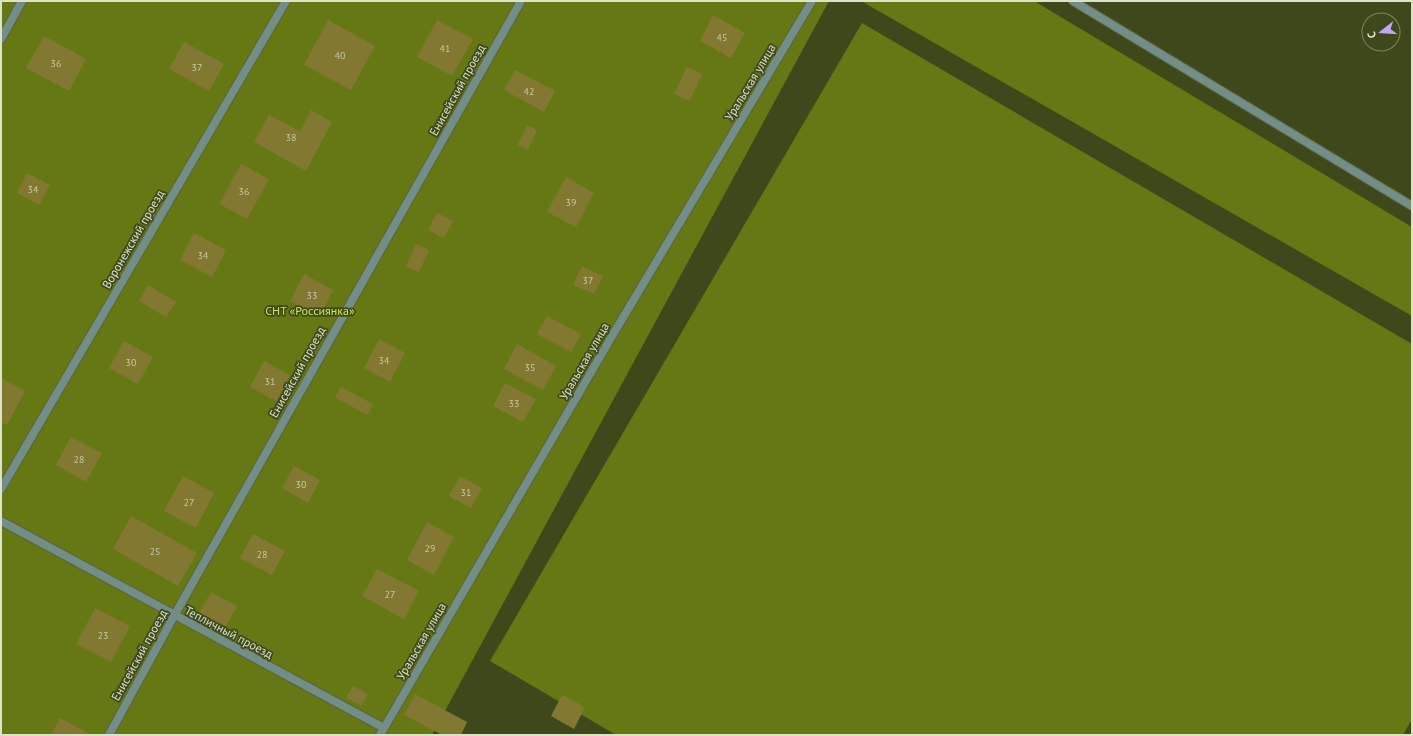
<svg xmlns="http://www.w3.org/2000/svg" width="1413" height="736" font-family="'PT Sans',sans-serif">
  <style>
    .green { fill: #667814 }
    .building { fill: #837831 }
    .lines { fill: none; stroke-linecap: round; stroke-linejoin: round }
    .lane-casing { stroke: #5a643a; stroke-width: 10 }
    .lane { stroke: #738d87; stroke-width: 8 }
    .labels { text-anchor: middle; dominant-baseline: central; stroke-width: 3.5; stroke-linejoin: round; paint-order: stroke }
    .number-label { font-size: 10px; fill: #c5c8a3 }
    .street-label { font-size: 12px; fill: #dbe3c9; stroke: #3e481a }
    .park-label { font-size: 12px; fill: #ccec4b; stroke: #3e481a }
  </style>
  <rect width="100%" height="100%" fill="#3e481a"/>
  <g class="green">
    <polygon points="1,1 829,1 432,735 1,735"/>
    <polygon points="861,1 1034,1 1412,227 1412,316"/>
    <polygon points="862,23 1412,344 1412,719 1403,735 616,735 490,661"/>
  </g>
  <g class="building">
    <polygon points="713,15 745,33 731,58 700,41"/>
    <polygon points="328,20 375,46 351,90 304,65"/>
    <polygon points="437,20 473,39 452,76 417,57"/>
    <polygon points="44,36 86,59 69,91 26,68"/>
    <polygon points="184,42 224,64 209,91 169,69"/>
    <polygon points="687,67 702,74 690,101 674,94"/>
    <polygon points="515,70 555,91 544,112 504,90"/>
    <polygon points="311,110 332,122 306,171 254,142 269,115 300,131"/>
    <polygon points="527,125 537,130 528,150 518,145"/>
    <polygon points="241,164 269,179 247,219 219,204"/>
    <polygon points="27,173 50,185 39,205 17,193"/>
    <polygon points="566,177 594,193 576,227 547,212"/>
    <polygon points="437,213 453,221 444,238 428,230"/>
    <polygon points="194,233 226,250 212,277 180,260"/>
    <polygon points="416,244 429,250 419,272 406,266"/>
    <polygon points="582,266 603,276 594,294 573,285"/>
    <polygon points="304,274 333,290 319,316 290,301"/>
    <polygon points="148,285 176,302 166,317 139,301"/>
    <polygon points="547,316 581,334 571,352 537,334"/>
    <polygon points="379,339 405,353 390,382 364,368"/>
    <polygon points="124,341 153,357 138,384 109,368"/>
    <polygon points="517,344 556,366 543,390 504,369"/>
    <polygon points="264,361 290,375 276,401 250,387"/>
    <polygon points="1,378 25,391 7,425 1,422"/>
    <polygon points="505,383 536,399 523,422 493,406"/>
    <polygon points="341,387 373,404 367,415 335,397"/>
    <polygon points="71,437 102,453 86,482 56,465"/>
    <polygon points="294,466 320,480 308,503 282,488"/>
    <polygon points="183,476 214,493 196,528 164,511"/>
    <polygon points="460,476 482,488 471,508 449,496"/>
    <polygon points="131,516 197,553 178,586 113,549"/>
    <polygon points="427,522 454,537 434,575 407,560"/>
    <polygon points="253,534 285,551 272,575 240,558"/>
    <polygon points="377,569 419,591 404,619 362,596"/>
    <polygon points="211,592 237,606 221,635 195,621"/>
    <polygon points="95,608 130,626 111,662 76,644"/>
    <polygon points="353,686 368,694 361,706 346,698"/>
    <polygon points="415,694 467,722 461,735 442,735 404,715"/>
    <polygon points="562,695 585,707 574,729 551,716"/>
    <polygon points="60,718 92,735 51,735"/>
  </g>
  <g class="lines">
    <defs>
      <g id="lane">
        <polyline points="1073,1 1412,206"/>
        <polyline points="1,39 22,1"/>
        <polyline points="1,489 286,1"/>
        <polyline points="1,521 384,728"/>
        <polyline points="109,735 174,616 521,1"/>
        <polyline points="380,735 615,331 812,1"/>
      </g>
    </defs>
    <use href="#lane" class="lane-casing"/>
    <use href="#lane" class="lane"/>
  </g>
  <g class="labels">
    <g class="number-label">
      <text x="722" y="37">45</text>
      <text x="445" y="48">41</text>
      <text x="340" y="55">40</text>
      <text x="56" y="63">36</text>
      <text x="197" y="67">37</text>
      <text x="529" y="91">42</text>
      <text x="291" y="137">38</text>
      <text x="33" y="189">34</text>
      <text x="244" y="191">36</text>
      <text x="571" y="202">39</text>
      <text x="203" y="255">34</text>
      <text x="588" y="280">37</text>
      <text x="312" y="295">33</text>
      <text x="384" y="360">34</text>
      <text x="131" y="362">30</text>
      <text x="530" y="367">35</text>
      <text x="270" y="381">31</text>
      <text x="514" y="403">33</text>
      <text x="79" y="459">28</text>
      <text x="301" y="484">30</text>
      <text x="466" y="492">31</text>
      <text x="189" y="502">27</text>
      <text x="430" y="548">29</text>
      <text x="155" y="551">25</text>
      <text x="262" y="554">28</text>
      <text x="390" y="594">27</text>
      <text x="103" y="635">23</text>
    </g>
    <g class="street-label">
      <text transform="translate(750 82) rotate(-59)">Уральская улица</text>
      <text transform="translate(457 90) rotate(-61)">Енисейский проезд</text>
      <text transform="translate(133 239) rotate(-60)">Воронежский проезд</text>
      <text transform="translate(584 361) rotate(-60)">Уральская улица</text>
      <text transform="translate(297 372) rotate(-61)">Енисейский проезд</text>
      <text transform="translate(229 632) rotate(28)">Тепличный проезд</text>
      <text transform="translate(421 641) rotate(-60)">Уральская улица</text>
      <text transform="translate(139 655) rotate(-61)">Енисейский проезд</text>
    </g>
    <g class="park-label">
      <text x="310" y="310">СНТ «Россиянка»</text>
    </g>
  </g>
  <rect width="1413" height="736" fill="none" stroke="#dbe3c9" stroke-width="4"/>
  <g transform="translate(1381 32) rotate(253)"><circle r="19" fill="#3e481a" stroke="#7d8660"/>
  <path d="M0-3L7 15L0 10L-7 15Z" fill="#c2a8f2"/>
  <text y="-6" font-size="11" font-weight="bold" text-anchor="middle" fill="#dbe3c9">С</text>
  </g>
</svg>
